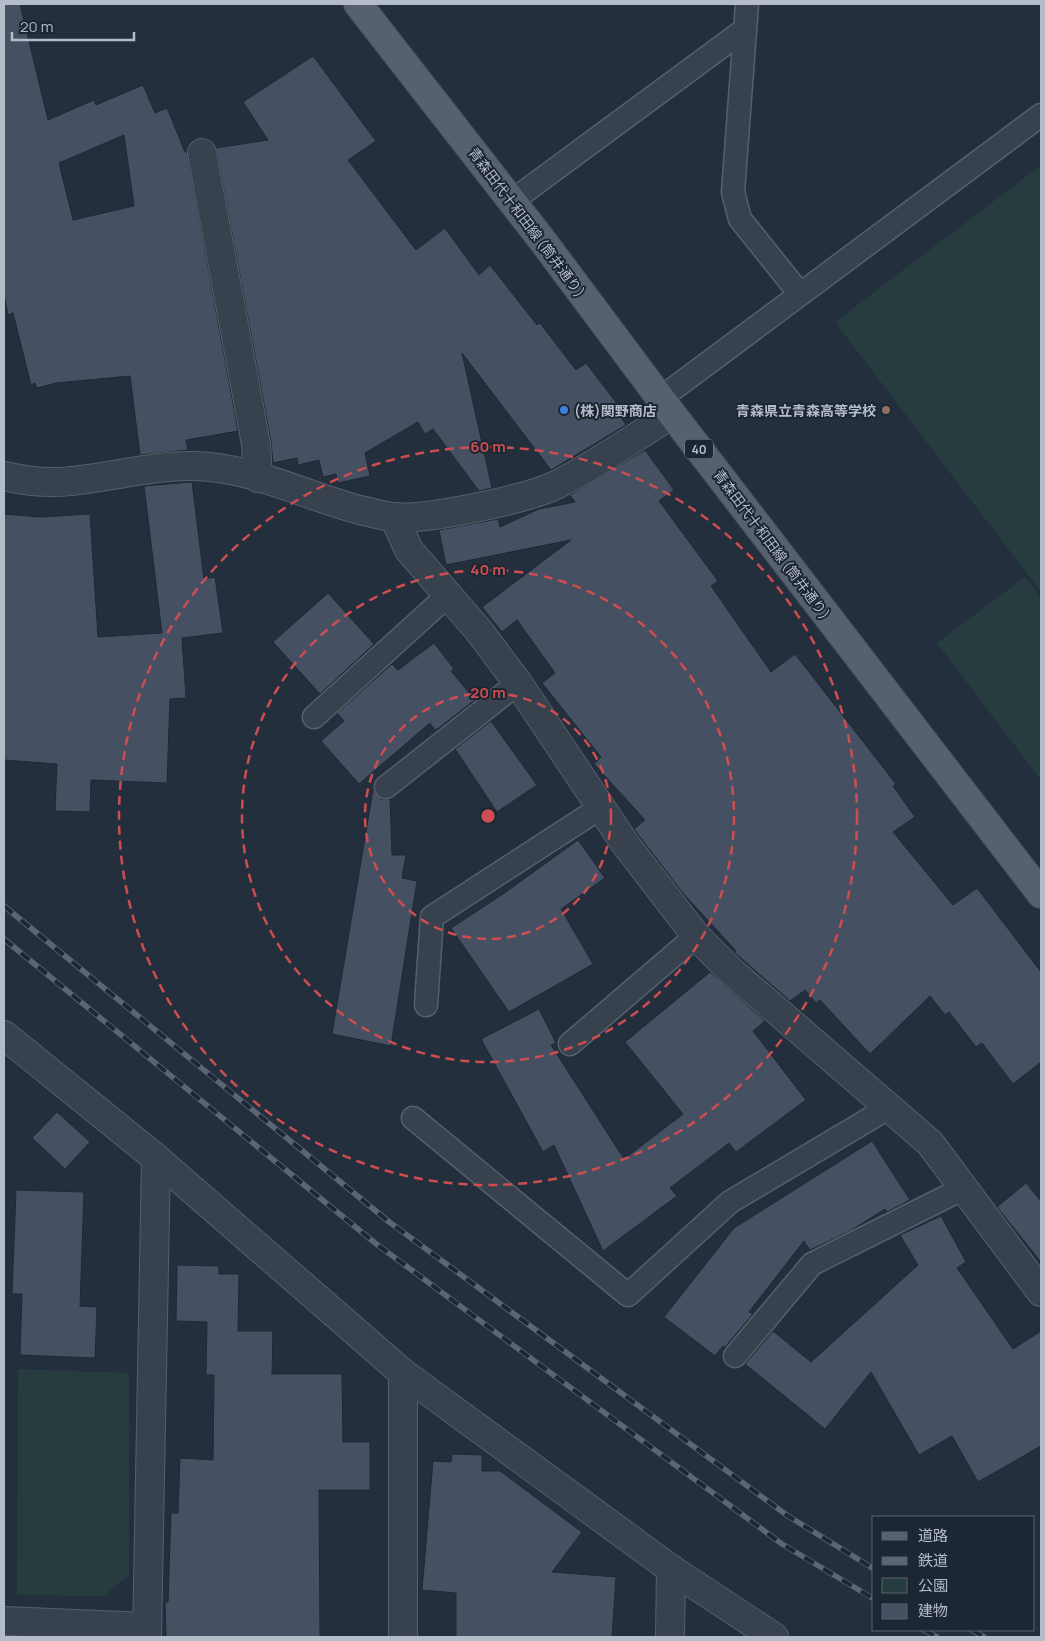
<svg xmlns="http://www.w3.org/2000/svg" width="1045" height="1641" font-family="Manrope,'Noto Sans JP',sans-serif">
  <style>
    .green { fill: #263c3f }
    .building { fill: #455162; stroke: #1f2835; fill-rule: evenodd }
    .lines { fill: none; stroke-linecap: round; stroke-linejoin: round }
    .lane-casing { stroke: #565f6c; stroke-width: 25 }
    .street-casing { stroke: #565f6c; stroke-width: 30 }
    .primary-casing { stroke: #414a57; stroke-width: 30 }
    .lane { stroke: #38414e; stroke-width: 22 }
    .street { stroke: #38414e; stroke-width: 28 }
    .primary { stroke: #56606e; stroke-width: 28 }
    .rail-casing { stroke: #5a6575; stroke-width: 5.5 }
    .rail { stroke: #1d2633; stroke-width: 4; stroke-dasharray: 11; stroke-linecap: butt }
    .ring { fill: none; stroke: #ce4d50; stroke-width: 2.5; stroke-dasharray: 9 6 }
    .shop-dot { fill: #3f7fe0; stroke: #1d2633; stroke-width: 2 }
    .education-dot { fill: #8d6e63; stroke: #1d2633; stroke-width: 2 }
    .labels { text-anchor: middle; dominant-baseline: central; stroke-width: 4; stroke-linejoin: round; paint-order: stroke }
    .shield { fill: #1d2633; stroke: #878f9c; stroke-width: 1 }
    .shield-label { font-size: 12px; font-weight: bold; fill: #b4bcc9 }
    .street-label { font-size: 14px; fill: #b4bcc9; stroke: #1d2633 }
    .poi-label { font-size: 14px; font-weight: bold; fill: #b4bcc9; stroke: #1d2633; text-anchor: start }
    .centre { fill: #ce4d50; stroke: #1d2633; stroke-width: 2.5 }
    .ring-label { font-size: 15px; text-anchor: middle; font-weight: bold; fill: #ce4d50; stroke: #1d2633; stroke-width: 4; stroke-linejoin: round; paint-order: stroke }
  </style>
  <rect width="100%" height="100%" fill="#242f3e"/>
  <g class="green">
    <polygon points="1041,165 1041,592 835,322"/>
    <polygon points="1025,577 1041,599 1041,780 937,643"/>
    <polygon points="18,1369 129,1373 129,1575 104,1596 17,1595"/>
  </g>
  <g class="building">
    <path d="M4,4H20L48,120L94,100L96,105L143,85L155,113L167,108L185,152H187L238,431L186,440L188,450L140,455L130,376L56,383L37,388L35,383L31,385L13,313L8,315L4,295ZM124,135L134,206L73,220L59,163Z"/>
    <polygon points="313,56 376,141 348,160 416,250 445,228 479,275 490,265 537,325 540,323 576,370 586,363 625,414 621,417 626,425 551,470 462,353 492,488 479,491 433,429 425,434 418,422 365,453 370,476 338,483 336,474 323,477 319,460 298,465 297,458 273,463 271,441 216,148 268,140 243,102"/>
    <polygon points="645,450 674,490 659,501 718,581 711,586 771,672 795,654 896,784 893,786 915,817 893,832 953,905 977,888 1041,972 1041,1062 1013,1084 982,1043 976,1047 949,1012 945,1015 930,996 870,1054 820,1000 816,1003 805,990 790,1001 734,952 736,951 682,892 634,829 645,820 594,764 601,757 542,683 555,673 517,620 502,632 482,607 571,540 446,565 439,530 498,519 500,527 539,509 575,502 570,495"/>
    <polygon points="192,482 204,579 215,577 223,633 182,638 186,698 170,699 167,783 91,780 90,812 55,811 57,764 4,760 4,514 41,517 90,514 98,637 162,633 144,486"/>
    <polygon points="328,593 374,644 320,694 273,642"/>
    <polygon points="434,643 454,669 451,671 475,700 440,727 435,730 430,723 359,784 321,741 344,721 337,713 392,664 398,670"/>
    <polygon points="491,721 537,785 497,812 455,749"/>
    <polygon points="373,790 381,799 390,799 392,855 406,855 402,878 417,881 391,1046 332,1034"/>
    <polygon points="578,840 605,878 561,909 593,964 509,1012 451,928 503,894"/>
    <polygon points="710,972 765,1021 753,1031 806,1100 736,1152 729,1143 670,1188 677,1196 603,1251 554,1145 543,1152 481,1039 539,1009 556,1043 551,1045 624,1159 683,1114 625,1042"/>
    <polygon points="57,1112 90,1142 65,1169 32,1138"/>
    <polygon points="872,1141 910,1200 887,1212 885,1209 850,1231 810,1250 804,1241 749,1312 753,1314 725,1347 723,1346 715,1356 664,1317 734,1228"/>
    <polygon points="1026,1183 1041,1201 1041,1262 997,1207"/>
    <polygon points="16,1190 84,1192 80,1306 97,1307 95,1358 20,1355 22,1294 12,1294"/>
    <polygon points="941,1216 966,1262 957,1268 1013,1349 1041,1331 1041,1446 978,1482 952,1436 919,1455 871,1372 825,1429 745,1364 773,1331 811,1362 918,1265 900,1235"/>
    <polygon points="177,1265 219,1266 219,1274 239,1274 238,1331 273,1331 272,1374 342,1374 343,1442 370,1442 370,1490 319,1490 320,1637 166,1637 165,1602 168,1602 171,1513 178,1513 180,1458 213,1460 214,1375 206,1375 207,1322 176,1321"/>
    <polygon points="452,1454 482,1455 482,1471 500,1471 582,1532 552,1572 616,1577 612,1637 456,1637 456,1593 422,1590 433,1461 451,1462"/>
  </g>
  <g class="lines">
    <defs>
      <g id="lane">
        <polyline points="747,4 733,192 740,219 800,294"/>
        <polyline points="512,201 744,30"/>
        <polyline points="661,398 1041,115"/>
        <polyline points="314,717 448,595"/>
        <polyline points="386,787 518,683"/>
        <polyline points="426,1005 432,917 600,808"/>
        <polyline points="570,1044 696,936"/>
        <polyline points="413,1118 628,1295 730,1202 888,1108"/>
        <polyline points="735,1356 812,1264 964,1188"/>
      </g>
      <g id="street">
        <polyline points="202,153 256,444 258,478"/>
        <path d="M4,476C26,481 48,484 71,481C113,477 154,465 195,466C251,467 306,496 360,510C370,512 382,516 393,517C424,521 527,499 556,485C596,465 634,438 672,414"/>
        <polyline points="394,517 409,550 479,631 518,683 624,842 696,936 732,972 930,1143 1041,1292"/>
        <polyline points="4,1035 156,1158 403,1373 671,1569 774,1637"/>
        <polyline points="4,1621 147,1627"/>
        <polyline points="147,1637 156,1158"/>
        <polyline points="403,1637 403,1373"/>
        <polyline points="670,1637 671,1569"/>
      </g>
      <polyline id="primary" points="358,4 542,240 672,414 1041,894"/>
    </defs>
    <use href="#lane" class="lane-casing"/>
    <use href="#street" class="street-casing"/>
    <use href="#primary" class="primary-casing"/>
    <use href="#lane" class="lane"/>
    <use href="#street" class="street"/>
    <use href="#primary" class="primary"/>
    <defs>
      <g id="rail">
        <polyline points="4,906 388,1221 788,1516 874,1569"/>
        <polyline points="4,939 375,1243 782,1544 874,1599"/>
        <polyline points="924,1630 937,1637"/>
        <polyline points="972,1630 984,1637"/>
      </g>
    </defs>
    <use href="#rail" class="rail-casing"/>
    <use href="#rail" class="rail"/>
  </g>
  <g class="ring">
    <circle cx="488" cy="816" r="123"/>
    <circle cx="488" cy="816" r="246"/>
    <circle cx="488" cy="816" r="369"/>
  </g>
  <circle class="shop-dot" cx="564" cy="410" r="5"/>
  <circle class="education-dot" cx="886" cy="410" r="5"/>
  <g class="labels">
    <rect class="shield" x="685" y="439.5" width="28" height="19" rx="4"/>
    <g class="shield-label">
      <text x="699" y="449">40</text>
    </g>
    <g class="street-label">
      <text transform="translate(527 222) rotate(53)">青森田代十和田線 (筒井通り)</text>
      <text transform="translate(772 544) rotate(53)">青森田代十和田線 (筒井通り)</text>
    </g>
    <g class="poi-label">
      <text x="574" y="410">(株)関野商店</text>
      <text x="876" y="410" text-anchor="end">青森県立青森高等学校</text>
    </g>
  </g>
  <circle cx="488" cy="816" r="8" class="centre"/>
  <g class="ring-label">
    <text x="488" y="452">60 m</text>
    <text x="488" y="575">40 m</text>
    <text x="488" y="698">20 m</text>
  </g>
  <rect width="1045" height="1641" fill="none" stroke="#b4bcc9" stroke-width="10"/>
  <rect x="872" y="1516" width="162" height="115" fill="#1d2633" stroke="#59626f"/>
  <rect x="882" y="1532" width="25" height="8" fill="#56606e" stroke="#59626f"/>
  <text x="918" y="1541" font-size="15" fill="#b4bcc9">道路</text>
  <rect x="882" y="1557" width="25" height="8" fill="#5a6575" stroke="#59626f"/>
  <text x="918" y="1566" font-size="15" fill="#b4bcc9">鉄道</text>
  <rect x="882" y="1578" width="25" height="15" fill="#263c3f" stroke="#59626f"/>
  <text x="918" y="1591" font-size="15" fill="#b4bcc9">公園</text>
  <rect x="882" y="1604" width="25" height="15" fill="#455162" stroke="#59626f"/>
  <text x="918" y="1616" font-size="15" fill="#b4bcc9">建物</text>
  <path d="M12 32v8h122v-8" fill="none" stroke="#b4bcc9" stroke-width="2.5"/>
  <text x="20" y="32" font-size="15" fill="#b4bcc9" stroke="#1d2633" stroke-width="4" paint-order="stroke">20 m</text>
</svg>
